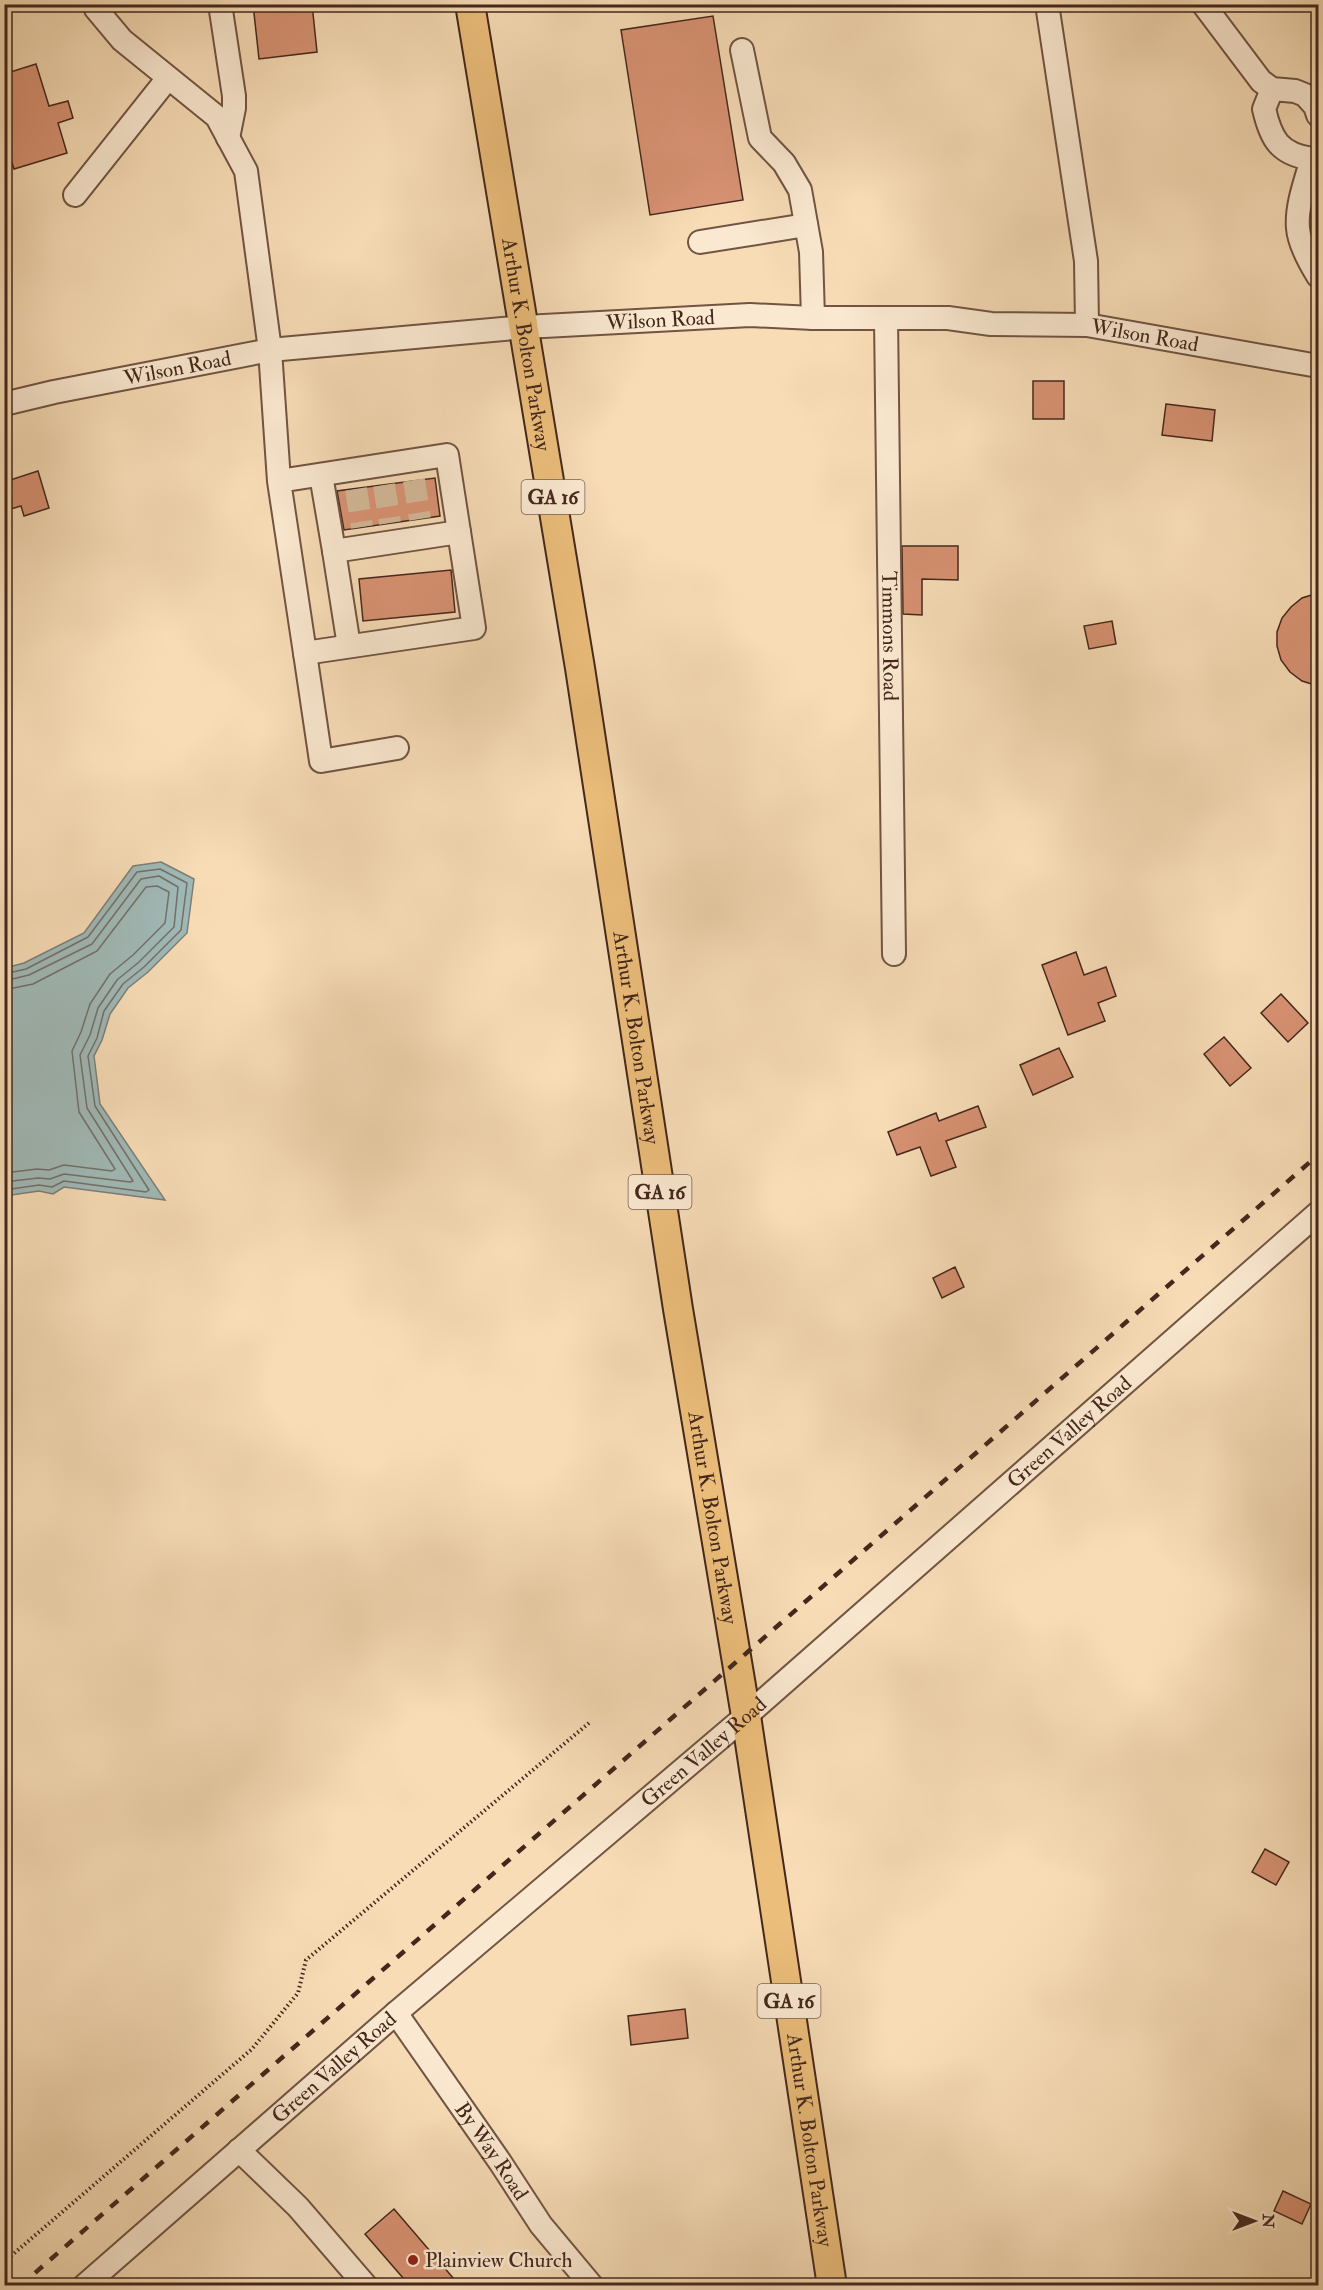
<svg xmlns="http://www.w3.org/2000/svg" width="1323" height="2290" font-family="'IM FELL Double Pica',serif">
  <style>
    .water { fill: #a0b9b7; stroke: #7b7f79; stroke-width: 1.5 }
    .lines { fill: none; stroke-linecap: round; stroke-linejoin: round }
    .shore { stroke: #72706a; stroke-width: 1.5 }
    .building { fill: #d89273; stroke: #44271c; stroke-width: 1.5 }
    .minor-tunnel { stroke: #d3b897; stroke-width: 22; stroke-dasharray: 22 11; stroke-linecap: butt }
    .minor-casing { stroke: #715442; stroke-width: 26 }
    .major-casing { stroke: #44271c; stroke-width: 32 }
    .path { stroke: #44271c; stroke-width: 4; stroke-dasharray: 1.5 3; stroke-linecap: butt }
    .minor { stroke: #fae8d0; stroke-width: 22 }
    .major { stroke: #ecbe7b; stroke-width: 28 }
    .rail { stroke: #44271c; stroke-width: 4.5; stroke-dasharray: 10 10; stroke-linecap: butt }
    .poi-dot { fill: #8f2418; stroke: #fae8d0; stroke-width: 2 }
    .labels { text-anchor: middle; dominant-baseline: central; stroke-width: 5; stroke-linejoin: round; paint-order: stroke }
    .shield { fill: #fae8d0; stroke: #7b6152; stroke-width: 1.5 }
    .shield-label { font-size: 20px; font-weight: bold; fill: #44271c }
    .street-label { font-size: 21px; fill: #44271c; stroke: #fae8d0 }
    .poi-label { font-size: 21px; fill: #44271c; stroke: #fae8d0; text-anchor: start }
  </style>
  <rect width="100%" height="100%" fill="#f7dcb6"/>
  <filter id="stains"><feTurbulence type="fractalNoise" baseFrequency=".00333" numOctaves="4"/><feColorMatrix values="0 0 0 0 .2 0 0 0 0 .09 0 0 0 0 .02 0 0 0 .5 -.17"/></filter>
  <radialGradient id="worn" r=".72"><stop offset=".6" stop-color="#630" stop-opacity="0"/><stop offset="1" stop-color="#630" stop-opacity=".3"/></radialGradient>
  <polygon class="water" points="161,862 194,879 187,933 148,972 128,988 110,1014 102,1040 94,1056 100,1104 165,1200 64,1187 53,1194 39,1191 5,1196 5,968 24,963 84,933 133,866"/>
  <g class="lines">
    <g class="shore">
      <polyline points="4,974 26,969 88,937 137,872 160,869 187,883 181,930 144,967 123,984 104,1011 97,1038 88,1056 95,1106 149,1190 146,1192 64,1181 52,1187 39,1185 4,1190"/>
      <polyline points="4,981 29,975 92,944 141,879 159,876 178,887 174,927 139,962 117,980 98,1008 90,1035 80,1055 87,1108 133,1181 130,1182 64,1174 50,1179 38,1178 4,1182"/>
      <polyline points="4,990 33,984 97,951 146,887 157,886 169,892 165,923 133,955 110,974 90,1004 81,1032 72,1051 79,1112 115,1169 112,1171 64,1165 49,1170 37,1169 4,1173"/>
    </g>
  </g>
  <g class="building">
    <polygon points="253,4 312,4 317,52 259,59"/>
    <polygon points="713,16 743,200 650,215 621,30"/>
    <polygon points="36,64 49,106 68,101 73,118 58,123 67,153 14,169 4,137 4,74"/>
    <rect x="1033" y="381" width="31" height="38"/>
    <polygon points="1166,404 1215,410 1212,441 1162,435"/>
    <polygon points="38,471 49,508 24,516 21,506 4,511 4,482"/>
    <polygon points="435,478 440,516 344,530 337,491"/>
    <polygon points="902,546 958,546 958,580 922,579 922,615 903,614"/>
    <polygon points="451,570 455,612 363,621 359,579"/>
    <polygon points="1318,593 1318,686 1302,681 1290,672 1281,660 1277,646 1277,632 1282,618 1291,607 1302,598"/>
    <polygon points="1112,621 1116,644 1089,649 1084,626"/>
    <polygon points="1076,952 1084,975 1106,967 1116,996 1098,1003 1105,1021 1068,1035 1042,965"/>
    <polygon points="1281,994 1308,1023 1288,1042 1261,1013"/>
    <polygon points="1224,1037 1251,1068 1230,1086 1204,1054"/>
    <polygon points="1059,1048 1073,1077 1033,1095 1020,1065"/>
    <polygon points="978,1106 986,1127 946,1141 956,1167 931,1176 920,1147 897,1155 888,1132 936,1113 939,1121"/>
    <polygon points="955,1267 964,1287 942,1298 933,1278"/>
    <polygon points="1265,1849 1289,1862 1276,1885 1252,1872"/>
    <polygon points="685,2009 688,2038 631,2045 628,2016"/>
    <polygon points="1283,2191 1311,2204 1302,2224 1274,2211"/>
    <polygon points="394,2209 460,2286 410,2286 365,2234"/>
  </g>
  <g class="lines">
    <g class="minor-tunnel">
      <polyline points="414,480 420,519"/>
      <polyline points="384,485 390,523"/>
      <polyline points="356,489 362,527"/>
    </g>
    <defs>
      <g id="minor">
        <polyline points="95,4 96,9 122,40 217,117 246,171 270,350 279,481 305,653 474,628 447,455 279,481"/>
        <polyline points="220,4 234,96 234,108 228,138"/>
        <polyline points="1047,4 1086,261 1087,325"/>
        <polyline points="1203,4 1261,81 1272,89 1295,91 1305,95 1315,106 1318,115"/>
        <polyline points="742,50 760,138 784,163 800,190 811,252 813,318"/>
        <path d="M1272,89L1264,109C1271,139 1279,154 1312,159C1306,180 1296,206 1298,228C1299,244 1310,263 1318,276"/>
        <polyline points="75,195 168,78"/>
        <polyline points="700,242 806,225"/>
        <path id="s1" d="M886,318L894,954"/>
        <path id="s2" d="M4,404L54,392L270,350L525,327L750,315L813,318H948L991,324L1087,325L1318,366"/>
        <polyline points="321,475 334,551"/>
        <polyline points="349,646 334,551 459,532"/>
        <polyline points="305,653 321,761 397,748"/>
        <path id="s3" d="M396,2013L500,2162L541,2225L592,2286"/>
        <polyline points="239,2150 298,2207 366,2286"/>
        <path id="s4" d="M84,2286L396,2013L746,1716L1318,1213"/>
      </g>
      <g id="major">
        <path id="s5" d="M470,4L580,668L678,1309L746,1716L832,2286"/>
      </g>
    </defs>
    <use href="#minor" class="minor-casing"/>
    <use href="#major" class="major-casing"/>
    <polyline class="path" points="4,2262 252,2049 298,1993 306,1960 589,1723"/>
    <use href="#minor" class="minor"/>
    <use href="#major" class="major"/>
    <polyline class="rail" points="20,2286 1318,1155"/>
  </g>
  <circle class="poi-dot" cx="413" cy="2260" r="6"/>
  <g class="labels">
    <g class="shield">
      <rect x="521.5" y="480" width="63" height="34" rx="4.5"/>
      <rect x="628.5" y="1175" width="63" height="34" rx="4.5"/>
      <rect x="757.5" y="1984" width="63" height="34" rx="4.5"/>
    </g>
    <g class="shield-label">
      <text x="553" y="497">GA 16</text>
      <text x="660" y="1192">GA 16</text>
      <text x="789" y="2001">GA 16</text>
    </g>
    <g class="street-label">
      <text stroke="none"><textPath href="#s2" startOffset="663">Wilson Road</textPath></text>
      <text stroke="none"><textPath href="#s2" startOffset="1149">Wilson Road</textPath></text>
      <text stroke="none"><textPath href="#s5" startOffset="345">Arthur K. Bolton Parkway</textPath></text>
      <text stroke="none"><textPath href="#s2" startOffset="177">Wilson Road</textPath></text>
      <text stroke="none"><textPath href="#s1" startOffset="318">Timmons Road</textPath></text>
      <text stroke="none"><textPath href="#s5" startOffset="1047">Arthur K. Bolton Parkway</textPath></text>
      <text stroke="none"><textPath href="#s4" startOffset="1304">Green Valley Road</textPath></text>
      <text stroke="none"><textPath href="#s5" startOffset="1533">Arthur K. Bolton Parkway</textPath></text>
      <text stroke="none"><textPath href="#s4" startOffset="818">Green Valley Road</textPath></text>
      <text stroke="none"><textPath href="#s4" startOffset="332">Green Valley Road</textPath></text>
      <text stroke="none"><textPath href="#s5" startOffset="2163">Arthur K. Bolton Parkway</textPath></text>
      <text stroke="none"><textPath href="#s3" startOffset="168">By Way Road</textPath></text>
    </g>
    <g class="poi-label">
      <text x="425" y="2260">Plainview Church</text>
    </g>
  </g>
  <rect width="1323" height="2290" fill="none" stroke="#f7dcb6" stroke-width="24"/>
  <rect x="6" y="6" width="1311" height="2278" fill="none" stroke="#44271c" stroke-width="3"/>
  <rect x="12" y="12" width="1299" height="2266" fill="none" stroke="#44271c" stroke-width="1.5"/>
  <g transform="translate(1254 2221) rotate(90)" stroke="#fae8d0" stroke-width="4.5" paint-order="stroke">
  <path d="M0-4.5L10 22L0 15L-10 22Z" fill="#44271c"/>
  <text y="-9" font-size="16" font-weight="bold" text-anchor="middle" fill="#44271c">N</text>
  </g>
  <rect width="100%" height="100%" filter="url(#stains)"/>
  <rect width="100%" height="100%" fill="url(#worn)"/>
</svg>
